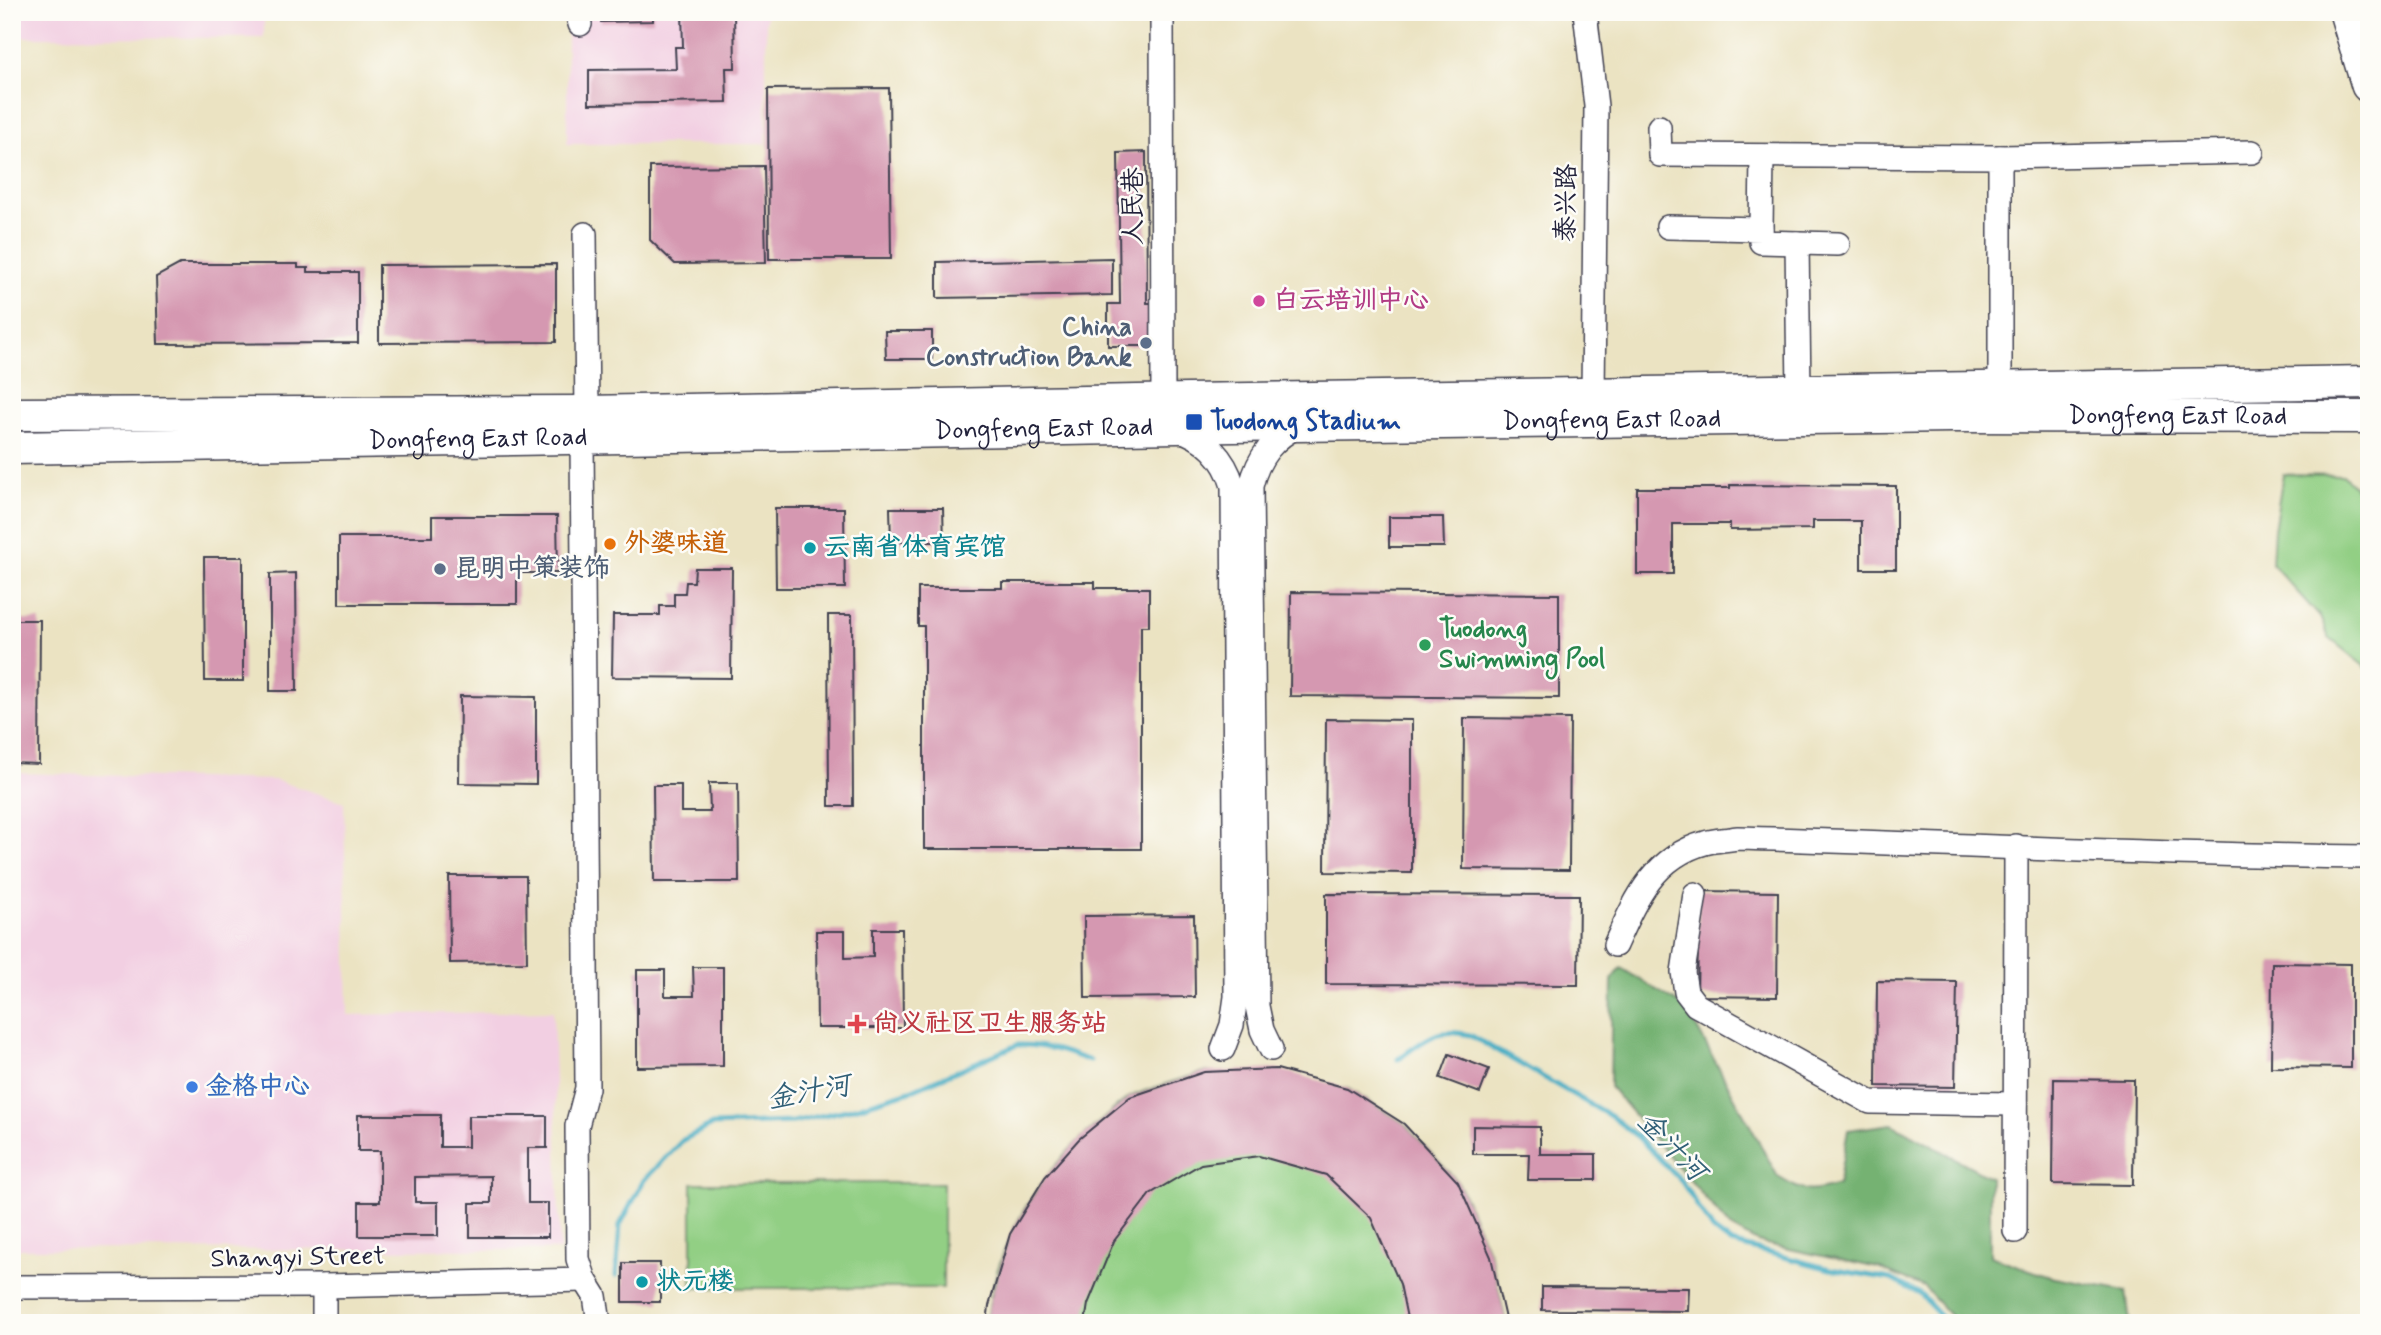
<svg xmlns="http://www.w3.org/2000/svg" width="2381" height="1335" font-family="Mynerve,'LXGW WenKai TC',sans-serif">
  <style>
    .built { fill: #f2cfe2 }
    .green { fill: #92cf84; stroke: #5a7860; stroke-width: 2 }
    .forest { fill: #75b272; stroke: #4c6a56; stroke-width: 2 }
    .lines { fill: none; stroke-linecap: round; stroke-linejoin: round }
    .stream { stroke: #41aac1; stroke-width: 5 }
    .building { fill: #d598b1 }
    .street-casing { stroke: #403f4f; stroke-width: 26 }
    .secondary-casing { stroke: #403f4f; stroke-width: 35 }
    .primary-casing { stroke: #403f4f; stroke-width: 38 }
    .street { stroke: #fff; stroke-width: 23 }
    .secondary { stroke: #fff; stroke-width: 32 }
    .primary { stroke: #fff; stroke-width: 35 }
    .hotel-dot { fill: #d1479c; stroke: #fdfcf7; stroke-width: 2.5 }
    .service-dot { fill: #5c6f8a; stroke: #fdfcf7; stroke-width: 2.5 }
    .transit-dot { fill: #1a4fb4; stroke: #fdfcf7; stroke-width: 2.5 }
    .food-dot { fill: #e8710a; stroke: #fdfcf7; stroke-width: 2.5 }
    .culture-dot { fill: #0f9aa8; stroke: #fdfcf7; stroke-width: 2.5 }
    .leisure-dot { fill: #2e9e5b; stroke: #fdfcf7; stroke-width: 2.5 }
    .health-dot { fill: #e0444e; stroke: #fdfcf7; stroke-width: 2.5 }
    .shop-dot { fill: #3f7fe0; stroke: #fdfcf7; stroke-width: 2.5 }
    .labels { text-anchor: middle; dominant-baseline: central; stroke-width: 5; stroke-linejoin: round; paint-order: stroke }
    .street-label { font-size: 26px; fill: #22223b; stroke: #fdfcf7 }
    .hotel-label { font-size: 26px; font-weight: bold; fill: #b23c85; stroke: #fdfcf7; text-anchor: start }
    .service-label { font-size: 26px; font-weight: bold; fill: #4e5e75; stroke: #fdfcf7; text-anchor: end }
    .transit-label { font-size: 26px; font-weight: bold; fill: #164399; stroke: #fdfcf7; text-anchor: start }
    .food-label { font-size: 26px; font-weight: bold; fill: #c56008; stroke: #fdfcf7; text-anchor: start }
    .culture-label { font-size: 26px; font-weight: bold; fill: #0d838f; stroke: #fdfcf7; text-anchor: start }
    .leisure-label { font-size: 26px; font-weight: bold; fill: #27864d; stroke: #fdfcf7; text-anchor: start }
    .health-label { font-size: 26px; font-weight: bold; fill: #be3a42; stroke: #fdfcf7; text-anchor: start }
    .shop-label { font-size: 26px; font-weight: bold; fill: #366cbe; stroke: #fdfcf7; text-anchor: start }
    .water-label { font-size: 28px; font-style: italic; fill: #305f77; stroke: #fdfcf7 }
  </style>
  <rect width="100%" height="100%" fill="#fdfcf7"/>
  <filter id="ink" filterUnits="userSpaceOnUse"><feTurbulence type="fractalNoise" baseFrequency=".0143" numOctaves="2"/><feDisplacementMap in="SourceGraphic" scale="14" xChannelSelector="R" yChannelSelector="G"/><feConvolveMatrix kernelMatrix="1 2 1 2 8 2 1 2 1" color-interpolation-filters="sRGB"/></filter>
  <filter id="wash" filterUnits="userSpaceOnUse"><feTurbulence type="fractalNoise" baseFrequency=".00686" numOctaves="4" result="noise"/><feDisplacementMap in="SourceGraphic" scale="28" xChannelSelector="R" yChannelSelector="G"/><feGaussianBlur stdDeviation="1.57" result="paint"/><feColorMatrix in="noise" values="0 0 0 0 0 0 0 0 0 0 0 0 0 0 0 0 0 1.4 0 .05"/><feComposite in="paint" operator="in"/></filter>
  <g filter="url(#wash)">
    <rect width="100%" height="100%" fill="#ebe3c2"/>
    <g class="built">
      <polygon points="12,12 264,12 264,38 12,37"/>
      <rect x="567" y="12" width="199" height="132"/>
      <polygon points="12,773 275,780 344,802 348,1015 553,1011 560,1250 12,1249"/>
    </g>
    <g class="green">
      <polygon points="2283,474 2343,475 2369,503 2369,670 2329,638 2320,617 2272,564 2274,530"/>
      <path d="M1204,1072L1347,1088L1404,1124L1458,1182L1491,1257L1506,1323H987C995,1241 1040,1170 1103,1119C1112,1111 1122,1101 1132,1096C1155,1086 1180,1080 1204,1072Z"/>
      <rect x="692" y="1183" width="251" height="105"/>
    </g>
    <path class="forest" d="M1621,968L1686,1008L1778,1177C1805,1193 1808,1194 1838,1185L1848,1130L1892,1124L1990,1177V1256L2050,1277L2126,1291L2130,1323H1957L1924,1287L1878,1268L1757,1242L1730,1227L1610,1087L1612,980Z"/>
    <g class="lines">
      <g class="stream">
        <path d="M1398,1059C1425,1041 1435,1026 1470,1035L1612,1117L1638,1137L1682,1182L1713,1230L1731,1243L1830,1269L1891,1279L1920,1294L1947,1323"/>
        <path d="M616,1276L620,1225L644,1180L683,1140L712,1125L793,1122L851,1109L910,1091L1017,1045C1044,1044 1065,1052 1090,1061"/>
      </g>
    </g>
    <g id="blocks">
      <g class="building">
        <polygon points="601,12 653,12 653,21 601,22"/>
        <polygon points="682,12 734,12 735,68 726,68 727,102 589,104 589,70 676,69 675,47 683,47"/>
        <polygon points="889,88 891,259 769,259 768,89"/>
        <polygon points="1146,152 1147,303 1157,303 1157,346 1108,346 1108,304 1120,304 1118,153"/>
        <polygon points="764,166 766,263 675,264 650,240 650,167"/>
        <polygon points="1112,258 1112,295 937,298 937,262"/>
        <polygon points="180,264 298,264 298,268 308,268 308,272 358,272 358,343 158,344 156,277"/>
        <polygon points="556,264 556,342 379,343 379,265"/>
        <polygon points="885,331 932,331 932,359 886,359"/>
        <polygon points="1730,485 1896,486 1896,569 1861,569 1861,521 1813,521 1813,529 1730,530 1730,524 1673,524 1673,574 1637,574 1637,488 1730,488"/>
        <polygon points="775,508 844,508 845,588 776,588"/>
        <polygon points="890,508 943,508 944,542 891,542"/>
        <polygon points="432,516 557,516 558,573 517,573 517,604 339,604 339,537 432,537"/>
        <polygon points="1389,517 1443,517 1444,547 1389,547"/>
        <polygon points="204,557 243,557 243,681 205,681"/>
        <polygon points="695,568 732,568 731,678 612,677 613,615 660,615 660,606 674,606 674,593 685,593 686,582 694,582"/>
        <polygon points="296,573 297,691 270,691 270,574"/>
        <polygon points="1002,582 1095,582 1095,588 1149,588 1149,626 1141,626 1141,849 924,849 924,626 918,626 918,588 1002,588"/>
        <polygon points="1291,592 1559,594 1559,698 1290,696"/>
        <polygon points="828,615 852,615 853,806 829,806"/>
        <polygon points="12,620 40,620 39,764 12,763"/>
        <polygon points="460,696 536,697 536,784 459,783"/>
        <polygon points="1464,718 1570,719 1569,870 1463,869"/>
        <polygon points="1326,719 1412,720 1412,873 1325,872"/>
        <polygon points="709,783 738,783 739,882 654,882 653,785 681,785 681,812 710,812"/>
        <polygon points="449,876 526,876 527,962 450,963"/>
        <polygon points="1699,891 1778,892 1777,997 1697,996"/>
        <polygon points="1326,894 1579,895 1578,985 1326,984"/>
        <polygon points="1194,915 1195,997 1085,998 1084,916"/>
        <polygon points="873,929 902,929 903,1028 817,1028 816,931 845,931 845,958 873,957"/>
        <polygon points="2272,963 2351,964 2351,1068 2271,1067"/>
        <polygon points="693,967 723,967 723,1066 637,1067 637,970 665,970 665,996 694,996"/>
        <polygon points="1877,981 1957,982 1955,1087 1876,1086"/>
        <polygon points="1449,1054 1489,1069 1480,1093 1440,1078"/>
        <polygon points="1277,1069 1347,1088 1404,1124 1458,1182 1491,1257 1506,1323 1408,1323 1400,1284 1371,1218 1326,1175 1259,1156 1201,1164 1150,1194 1114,1241 1088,1304 1085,1323 987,1323 989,1306 1010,1234 1045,1177 1079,1139 1130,1097 1204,1072"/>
        <polygon points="2054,1079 2134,1080 2133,1185 2053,1184"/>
        <polygon points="358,1115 440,1115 440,1147 468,1147 468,1116 547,1116 547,1148 528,1148 528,1203 548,1203 548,1237 470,1237 470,1203 491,1203 491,1176 415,1177 415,1202 438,1202 438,1236 359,1236 359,1202 380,1202 380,1151 358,1151"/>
        <polygon points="1473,1126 1540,1127 1540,1154 1596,1154 1596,1180 1528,1180 1529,1154 1473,1154"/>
        <rect x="623" y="1263" width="37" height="39"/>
        <polygon points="1542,1287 1689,1288 1688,1311 1542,1310"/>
      </g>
    </g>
  </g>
  <g filter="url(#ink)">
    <use href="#blocks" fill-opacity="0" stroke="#403f4f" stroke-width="2"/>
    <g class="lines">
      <defs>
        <g id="street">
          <polyline points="577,12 580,24"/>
          <polyline points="1162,12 1163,401"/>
          <polyline points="1585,12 1596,106 1593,395"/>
          <polyline points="1659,127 1660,155 2000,157 2000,389"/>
          <polyline points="2000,157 2252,152"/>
          <polyline points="1668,227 1761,229 1761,242 1838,244"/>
          <polyline points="1761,229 1762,156"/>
          <polyline points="585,234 587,412"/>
          <polyline points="1797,243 1799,392"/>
          <path d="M1177,429C1205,437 1225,458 1233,486L1236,997L1232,1025L1223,1049"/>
          <polyline points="582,439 587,1088 577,1126 578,1259 585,1280 595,1296 599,1323"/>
          <polyline points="1695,894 1683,972 1686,992 1696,1005 1870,1102 2015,1104"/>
          <path d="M1615,945C1635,901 1653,857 1705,843C1715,840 1727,840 1737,838C1948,844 2158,855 2369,857"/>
          <path d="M1271,1049L1262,1030L1257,1006L1251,486C1258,457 1273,438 1300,425"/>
          <polyline points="2015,1231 2016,846"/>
          <polyline points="324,1286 324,1323"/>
          <polyline points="12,1287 324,1286 585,1280"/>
        </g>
        <g id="secondary">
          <polyline points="12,414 587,412 1188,400 2369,382"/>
          <path id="s1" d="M12,448L1234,426L1951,416L2369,417"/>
        </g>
        <polyline id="primary" points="2347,12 2369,85"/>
      </defs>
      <use href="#street" class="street-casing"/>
      <use href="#secondary" class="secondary-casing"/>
      <use href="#primary" class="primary-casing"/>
      <use href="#street" class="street"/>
      <use href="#secondary" class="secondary"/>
      <use href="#primary" class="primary"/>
    </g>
  </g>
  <circle class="hotel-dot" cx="1259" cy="301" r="7"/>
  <g class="service-dot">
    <circle cx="1146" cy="343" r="7"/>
    <circle cx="440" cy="569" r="7"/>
  </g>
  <rect class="transit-dot" x="1185" y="413" width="18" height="18" rx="3.5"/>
  <circle class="food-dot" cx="610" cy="544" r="7"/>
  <g class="culture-dot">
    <circle cx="810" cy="548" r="7"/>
    <circle cx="642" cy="1282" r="7"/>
  </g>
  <circle class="leisure-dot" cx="1425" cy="645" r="7"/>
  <path class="health-dot" d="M853.5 1013.5h7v7h7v7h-7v7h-7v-7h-7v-7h7z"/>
  <circle class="shop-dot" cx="192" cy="1087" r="7"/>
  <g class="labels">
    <g class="street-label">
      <text transform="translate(1567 203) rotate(-89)">泰兴路</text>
      <text transform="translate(1134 206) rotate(-90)">人民巷</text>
      <text stroke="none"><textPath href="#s1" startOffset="2166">Dongfeng East Road</textPath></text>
      <text stroke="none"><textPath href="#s1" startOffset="1600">Dongfeng East Road</textPath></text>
      <text stroke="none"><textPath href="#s1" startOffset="1032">Dongfeng East Road</textPath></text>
      <text stroke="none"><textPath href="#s1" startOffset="466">Dongfeng East Road</textPath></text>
      <text transform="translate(298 1258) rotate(-1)">Shangyi Street</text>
    </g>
    <g class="hotel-label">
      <text x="1273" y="301">白云培训中心</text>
    </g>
    <g class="service-label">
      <text x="1132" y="328">China<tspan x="1132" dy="30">Construction Bank</tspan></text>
      <text x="454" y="569" text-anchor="start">昆明中策装饰</text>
    </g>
    <g class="transit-label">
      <text x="1210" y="422">Tuodong Stadium</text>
    </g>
    <g class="food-label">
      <text x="624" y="544">外婆味道</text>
    </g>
    <g class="culture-label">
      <text x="824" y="548">云南省体育宾馆</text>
      <text x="656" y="1282">状元楼</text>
    </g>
    <g class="leisure-label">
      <text x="1439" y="630">Tuodong<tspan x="1439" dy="30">Swimming Pool</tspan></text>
    </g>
    <g class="health-label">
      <text x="873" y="1024">尚义社区卫生服务站</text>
    </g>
    <g class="shop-label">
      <text x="206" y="1087">金格中心</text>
    </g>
    <g class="water-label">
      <text transform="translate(809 1093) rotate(-10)">金汁河</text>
      <text transform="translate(1671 1147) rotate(46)">金汁河</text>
    </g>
  </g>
  <rect width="2381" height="1335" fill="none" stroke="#fdfcf7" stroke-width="42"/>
</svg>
